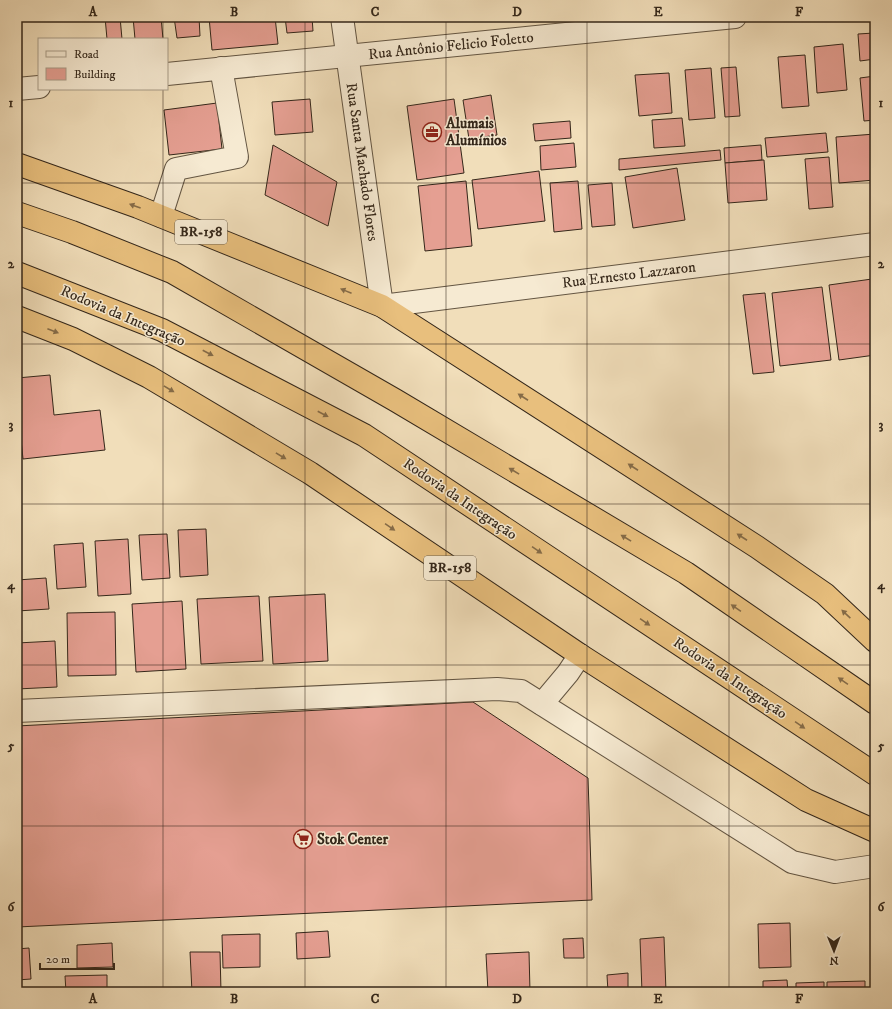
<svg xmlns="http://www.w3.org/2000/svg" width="892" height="1009" font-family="'IM FELL DW Pica',serif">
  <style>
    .building { fill: #e59f92; stroke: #34271a }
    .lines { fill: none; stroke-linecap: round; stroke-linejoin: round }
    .minor-casing { stroke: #635542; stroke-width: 24 }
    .highway-casing { stroke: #34271a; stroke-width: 24 }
    .minor { stroke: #f6ead2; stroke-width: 22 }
    .highway { stroke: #e8bf7d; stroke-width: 22 }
    .oneway { fill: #856b47 }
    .grid { fill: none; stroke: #34271a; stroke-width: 1; stroke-opacity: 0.55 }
    .labels { text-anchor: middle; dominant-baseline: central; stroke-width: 3; stroke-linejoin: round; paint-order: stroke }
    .shield { fill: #f6ead2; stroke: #6e6251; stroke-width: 1 }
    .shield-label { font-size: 14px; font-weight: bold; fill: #34271a }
    .street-label { font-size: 15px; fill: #34271a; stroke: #f6ead2 }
    .poi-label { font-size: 15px; font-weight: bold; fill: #34271a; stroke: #f6ead2; text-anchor: start }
    .neatline { fill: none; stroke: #34271a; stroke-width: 1.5 }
    .grid-label { font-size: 13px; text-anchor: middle; font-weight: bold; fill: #34271a }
  </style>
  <rect width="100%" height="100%" fill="#f1deba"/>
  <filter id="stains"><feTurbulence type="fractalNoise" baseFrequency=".005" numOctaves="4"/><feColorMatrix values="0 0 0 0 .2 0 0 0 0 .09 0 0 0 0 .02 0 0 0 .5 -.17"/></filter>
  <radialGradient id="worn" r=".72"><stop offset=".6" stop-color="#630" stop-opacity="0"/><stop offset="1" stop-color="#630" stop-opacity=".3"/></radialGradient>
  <g class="building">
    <polygon points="105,17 120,17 122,39 107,39"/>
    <polygon points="133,17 161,17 163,39 135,39"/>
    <polygon points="174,17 199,17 200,36 177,38"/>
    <polygon points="209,17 275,17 278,44 212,50"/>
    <polygon points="285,17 312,17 313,31 287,33"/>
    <polygon points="874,33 875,59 860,61 858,34"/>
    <polygon points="843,44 847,90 817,93 814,47"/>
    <polygon points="805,55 809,106 782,108 778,57"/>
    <polygon points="736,67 740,116 725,117 721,68"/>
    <polygon points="711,68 715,118 689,120 685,70"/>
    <polygon points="669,73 672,113 639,116 635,75"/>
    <polygon points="875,76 875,120 864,121 860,78"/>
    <polygon points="491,95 497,135 469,139 463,100"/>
    <polygon points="310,99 313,132 275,135 272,102"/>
    <polygon points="454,99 464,173 417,180 407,106"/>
    <polygon points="217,103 222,149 169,155 164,110"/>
    <polygon points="682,118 685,146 654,148 652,120"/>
    <polygon points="570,121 571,138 535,141 533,124"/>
    <polygon points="826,133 828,152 767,157 765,138"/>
    <polygon points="875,134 875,180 839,183 836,137"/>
    <polygon points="574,143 576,167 541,170 540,146"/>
    <polygon points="273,145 337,182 328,226 265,195"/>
    <polygon points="761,145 762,160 725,163 724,148"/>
    <polygon points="720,150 721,160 619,170 619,159"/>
    <polygon points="829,157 833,207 809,209 805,159"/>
    <polygon points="764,160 767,200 728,203 725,163"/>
    <polygon points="677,168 685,220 633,228 625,177"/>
    <polygon points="539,171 545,221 478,229 472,180"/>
    <polygon points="466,181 472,246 425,251 418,186"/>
    <polygon points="578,181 582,229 554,232 550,183"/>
    <polygon points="612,183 615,225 592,227 588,185"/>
    <polygon points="872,279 875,305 875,355 839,360 829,285"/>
    <polygon points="822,287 831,360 780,366 772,293"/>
    <polygon points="765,293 774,372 753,374 743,295"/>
    <polygon points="50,375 54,415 100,410 105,450 23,459 17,400 17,378"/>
    <polygon points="206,529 208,575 180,577 178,530"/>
    <polygon points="167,534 170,578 142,580 139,535"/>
    <polygon points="128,539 131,594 98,596 95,541"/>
    <polygon points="83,543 86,587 57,589 54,545"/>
    <polygon points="46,578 49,609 17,611 17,580"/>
    <polygon points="325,594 328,661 273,664 269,597"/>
    <polygon points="259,596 263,661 201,664 197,599"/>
    <polygon points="182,601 186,669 136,672 132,604"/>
    <polygon points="115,612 116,675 68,676 67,613"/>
    <polygon points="55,641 57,687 17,689 17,643"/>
    <polygon points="473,702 588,778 592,900 17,927 17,726"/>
    <polygon points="790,923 791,967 759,968 758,924"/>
    <polygon points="328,931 330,957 297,959 296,933"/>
    <polygon points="260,934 260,967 223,968 222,935"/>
    <polygon points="664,937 666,992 642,992 640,939"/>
    <polygon points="583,938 584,958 564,958 563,939"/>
    <polygon points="112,943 113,967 77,968 77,945"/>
    <polygon points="29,948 31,979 17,980 17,949"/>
    <polygon points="190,952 220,952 221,992 192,992"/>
    <polygon points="529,952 530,992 488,992 486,954"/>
    <rect x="873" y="972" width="2" height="20"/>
    <polygon points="628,973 628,992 608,992 607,975"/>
    <polygon points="107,975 107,992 66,992 65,976"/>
    <polygon points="787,980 788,992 763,992 763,981"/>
    <polygon points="865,981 865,992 827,992 827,982"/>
    <polygon points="824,982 824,992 796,992 796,983"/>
    <polygon points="748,989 748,992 718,992 718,990"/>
  </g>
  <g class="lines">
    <defs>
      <g id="minor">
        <polyline points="342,17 382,306 875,244"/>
        <polyline points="167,74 735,17"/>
        <polyline points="17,89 39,87"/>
        <polyline points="161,216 176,169 237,157 221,68"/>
        <polyline points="542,704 568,673 580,655"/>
        <polyline points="17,711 497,689 521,691 792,862 835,872 875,866"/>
      </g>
      <g id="highway">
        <polyline points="17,164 138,207 382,306 757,547 825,594 875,641"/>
        <polyline points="17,213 72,232 172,272 395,400 686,573 875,703"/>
        <polyline points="17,273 162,330 364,435 875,774"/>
        <polyline points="17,317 73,339 149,377 310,473 580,655 806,800 875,831"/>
      </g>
    </defs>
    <use href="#minor" class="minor-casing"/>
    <use href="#highway" class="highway-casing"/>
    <use href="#minor" class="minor"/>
    <use href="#highway" class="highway"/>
  </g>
  <defs><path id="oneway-solid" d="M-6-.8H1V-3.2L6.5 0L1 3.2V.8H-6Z"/></defs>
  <g class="oneway">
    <use href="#oneway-solid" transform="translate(135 206) rotate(-160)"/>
    <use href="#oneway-solid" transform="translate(346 291) rotate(-158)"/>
    <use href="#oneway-solid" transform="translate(53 331) rotate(21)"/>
    <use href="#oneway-solid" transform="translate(208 353) rotate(28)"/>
    <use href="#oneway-solid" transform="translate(169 389) rotate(31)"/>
    <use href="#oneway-solid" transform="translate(523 397) rotate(-147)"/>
    <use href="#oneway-solid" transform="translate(323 414) rotate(28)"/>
    <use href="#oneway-solid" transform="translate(281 456) rotate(31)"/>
    <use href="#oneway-solid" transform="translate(633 467) rotate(-147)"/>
    <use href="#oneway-solid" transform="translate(514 471) rotate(-149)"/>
    <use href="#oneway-solid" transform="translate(390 527) rotate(34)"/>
    <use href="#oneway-solid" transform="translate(742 537) rotate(-147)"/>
    <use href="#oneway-solid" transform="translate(626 538) rotate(-149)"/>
    <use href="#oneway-solid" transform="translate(537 550) rotate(34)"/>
    <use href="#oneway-solid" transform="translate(736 608) rotate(-146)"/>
    <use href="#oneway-solid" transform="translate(846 614) rotate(-137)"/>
    <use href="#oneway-solid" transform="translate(645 622) rotate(34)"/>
    <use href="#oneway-solid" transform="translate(843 681) rotate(-146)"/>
    <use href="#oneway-solid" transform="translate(800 725) rotate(34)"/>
  </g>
  <path class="grid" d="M163,17V39M305,17V992M446,17V992M587,17V992M729,17V992M163,89V992M17,183H875M17,344H875M17,504H875M17,665H875M17,826H875"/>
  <defs>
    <symbol id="office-ring" viewBox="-11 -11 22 22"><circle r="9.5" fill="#f6ead2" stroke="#8f2418" stroke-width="1.5"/><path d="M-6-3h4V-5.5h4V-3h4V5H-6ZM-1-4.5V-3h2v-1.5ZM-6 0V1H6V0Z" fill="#8f2418"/></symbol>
    <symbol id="supermarket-ring" viewBox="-11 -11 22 22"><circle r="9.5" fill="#f6ead2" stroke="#8f2418" stroke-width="1.5"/><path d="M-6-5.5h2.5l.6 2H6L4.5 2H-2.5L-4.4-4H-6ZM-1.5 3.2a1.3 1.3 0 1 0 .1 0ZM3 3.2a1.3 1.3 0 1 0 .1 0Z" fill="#8f2418"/></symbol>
  </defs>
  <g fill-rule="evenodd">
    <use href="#office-ring" x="421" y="121" width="22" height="22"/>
    <use href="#supermarket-ring" x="292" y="828" width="22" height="22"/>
  </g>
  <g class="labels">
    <g class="shield">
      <rect x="175" y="220" width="52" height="24" rx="3"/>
      <rect x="424" y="556" width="52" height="24" rx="3"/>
    </g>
    <g class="shield-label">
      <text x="201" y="232">BR-158</text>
      <text x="450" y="568">BR-158</text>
    </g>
    <g class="street-label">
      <text transform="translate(451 46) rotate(-6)">Rua Antônio Felicio Foletto</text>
      <text transform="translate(362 162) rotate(82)">Rua Santa Machado Flores</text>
      <text transform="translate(629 275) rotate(-7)">Rua Ernesto Lazzaron</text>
      <text transform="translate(123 316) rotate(23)">Rodovia da Integração</text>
      <text transform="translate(460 499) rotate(34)">Rodovia da Integração</text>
      <text transform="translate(730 678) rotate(34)">Rodovia da Integração</text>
    </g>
    <g class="poi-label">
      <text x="446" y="123">Alumais<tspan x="446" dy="17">Alumínios</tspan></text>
      <text x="317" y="839">Stok Center</text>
    </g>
  </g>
  <rect width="892" height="1009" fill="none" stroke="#f1deba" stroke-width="44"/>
  <rect x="38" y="38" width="130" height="52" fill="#f6ead2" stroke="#a89c88"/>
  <rect x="46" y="51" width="20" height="6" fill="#f6ead2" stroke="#a89c88"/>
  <text x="74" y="58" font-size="12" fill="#34271a">Road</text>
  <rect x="46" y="68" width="20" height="12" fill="#e59f92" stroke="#a89c88"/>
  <text x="74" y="78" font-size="12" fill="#34271a">Building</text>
  <g transform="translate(834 951) rotate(179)" stroke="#f6ead2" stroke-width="3" paint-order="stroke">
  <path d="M0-3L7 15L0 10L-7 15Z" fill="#34271a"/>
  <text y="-6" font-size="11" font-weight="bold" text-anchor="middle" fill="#34271a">N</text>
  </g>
  <path d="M40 963v6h74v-6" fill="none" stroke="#34271a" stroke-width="2"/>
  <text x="46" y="963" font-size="12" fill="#34271a" stroke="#f6ead2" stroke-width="3" paint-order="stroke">20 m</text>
  <rect x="22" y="22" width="848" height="965" class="neatline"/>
  <g class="grid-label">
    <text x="93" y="16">A</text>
    <text x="234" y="16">B</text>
    <text x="375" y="16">C</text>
    <text x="517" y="16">D</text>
    <text x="658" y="16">E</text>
    <text x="799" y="16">F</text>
    <text x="11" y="107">1</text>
    <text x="881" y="107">1</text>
    <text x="11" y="268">2</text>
    <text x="881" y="268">2</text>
    <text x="11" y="429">3</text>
    <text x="881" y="429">3</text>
    <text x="11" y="589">4</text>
    <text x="881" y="589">4</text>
    <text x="11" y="750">5</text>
    <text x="881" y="750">5</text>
    <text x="11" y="911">6</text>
    <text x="881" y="911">6</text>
    <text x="93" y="1003">A</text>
    <text x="234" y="1003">B</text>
    <text x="375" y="1003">C</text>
    <text x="517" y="1003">D</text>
    <text x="658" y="1003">E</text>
    <text x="799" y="1003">F</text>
  </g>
  <rect width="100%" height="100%" filter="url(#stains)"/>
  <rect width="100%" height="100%" fill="url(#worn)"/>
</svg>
